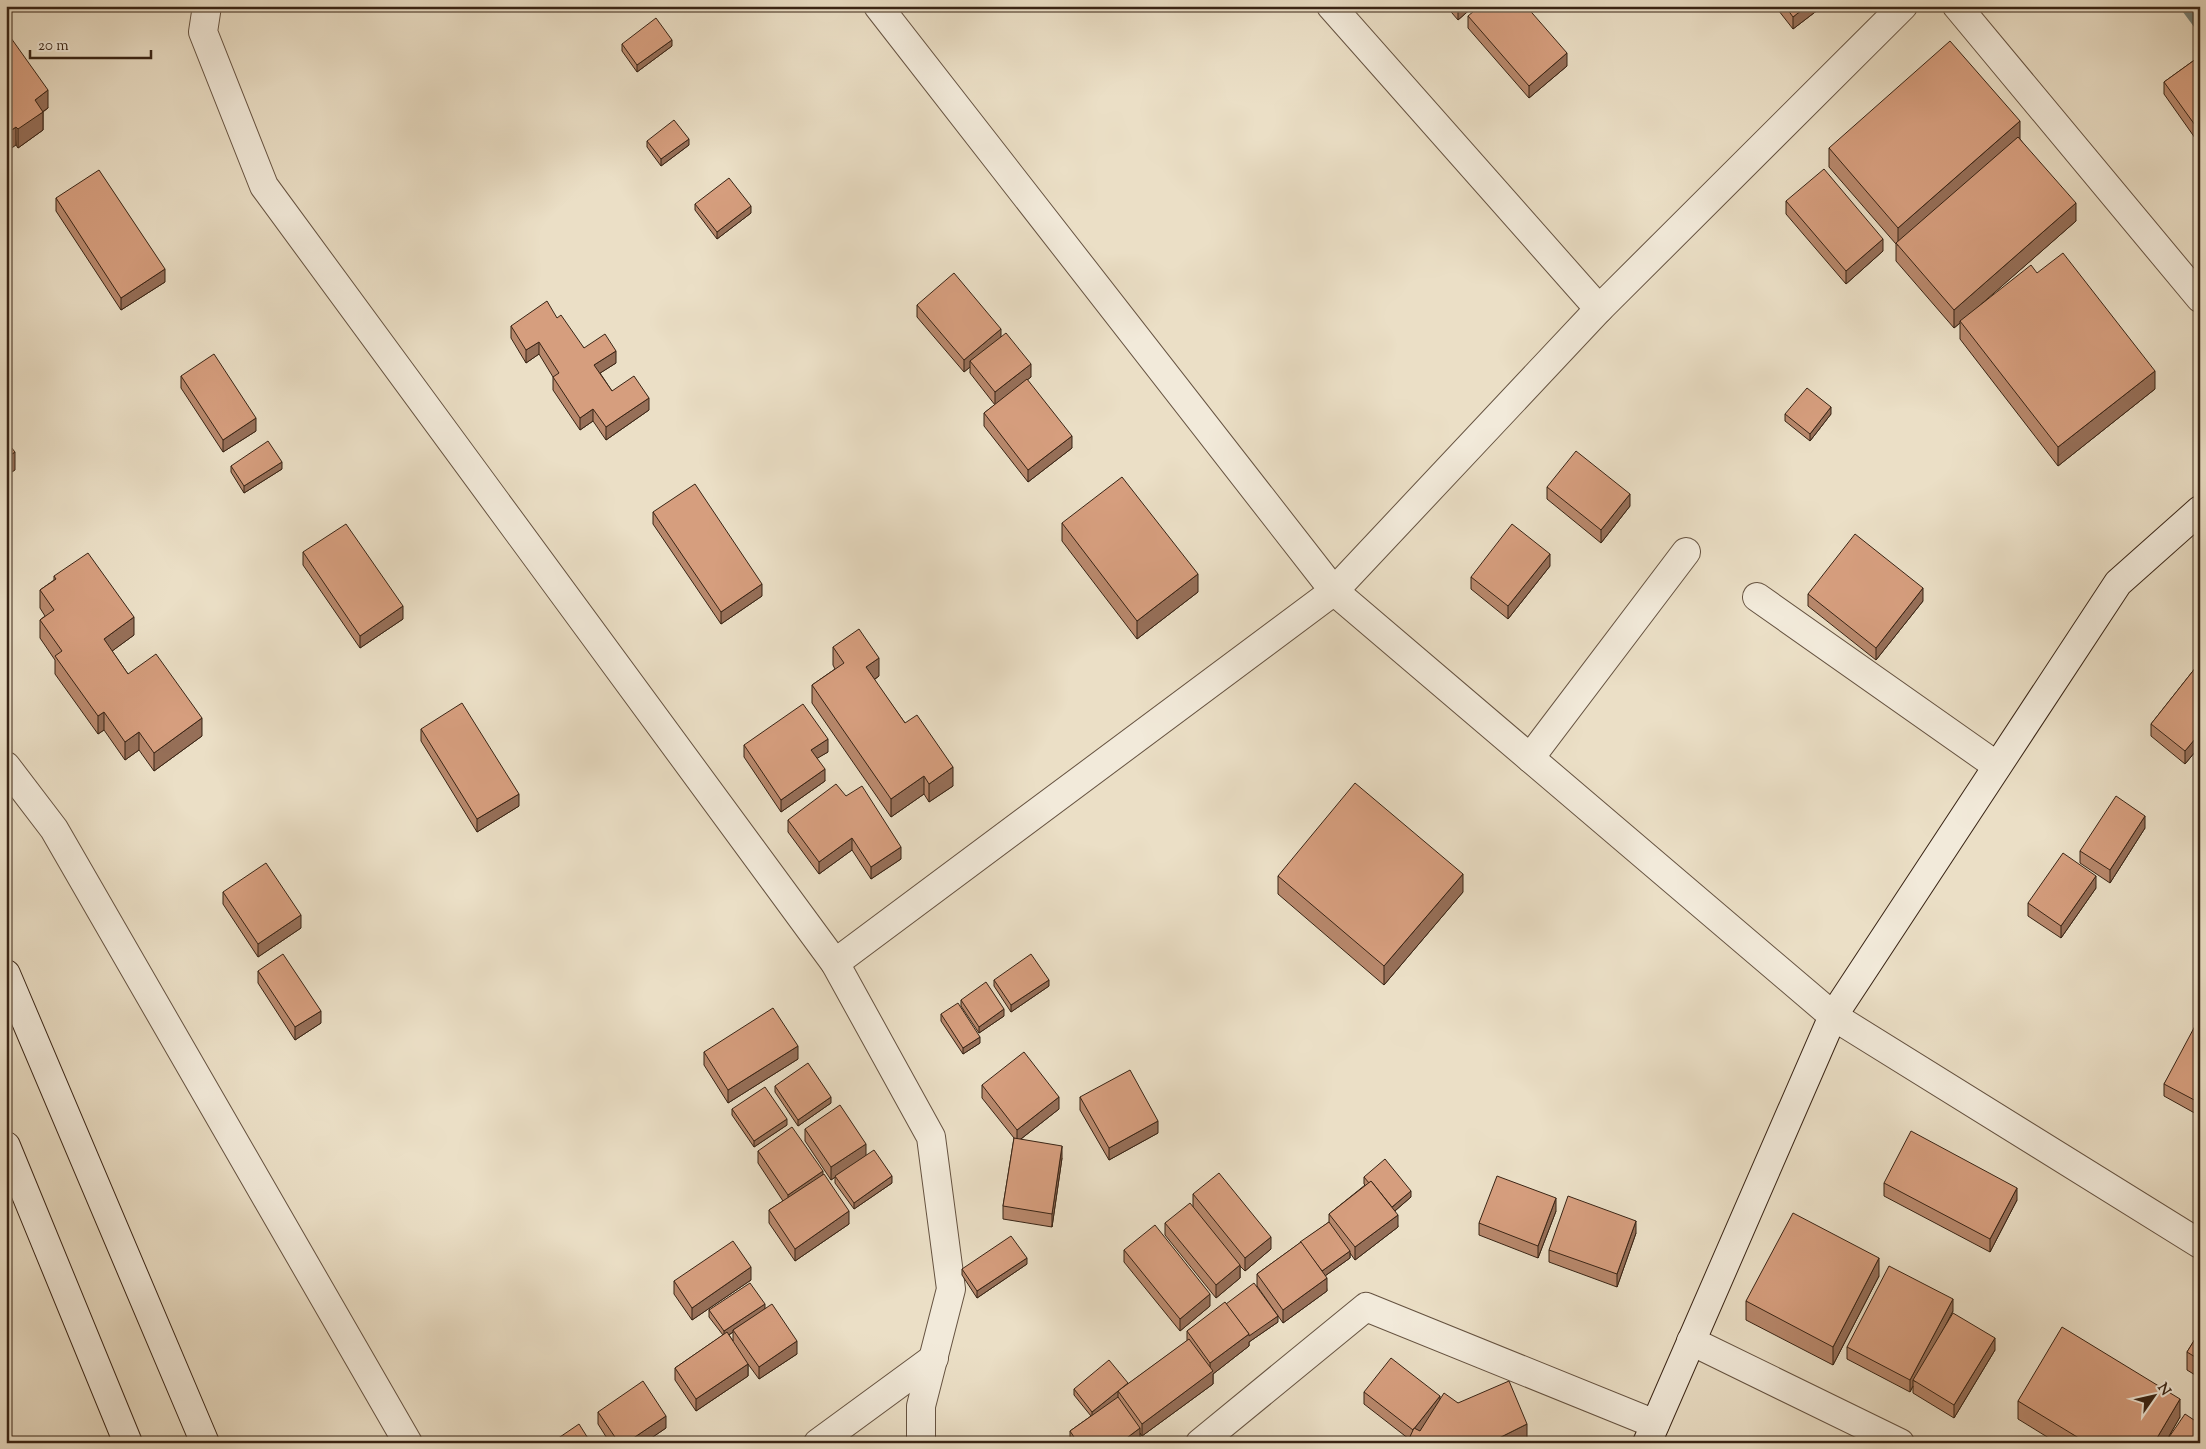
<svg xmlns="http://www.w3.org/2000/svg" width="2206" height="1449" font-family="'Sorts Mill Goudy',serif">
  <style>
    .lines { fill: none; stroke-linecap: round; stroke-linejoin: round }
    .stream { stroke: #727f77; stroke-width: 12 }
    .street-casing { stroke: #665341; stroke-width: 30 }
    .secondary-casing { stroke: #392415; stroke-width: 30 }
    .street { stroke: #f2eada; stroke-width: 28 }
    .secondary { stroke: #f2eada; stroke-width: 28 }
    .wall { fill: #b8886c; stroke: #392415; fill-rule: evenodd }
    .shaded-wall { fill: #966f58; stroke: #392415 }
    .building { fill: #d69e7e; stroke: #392415 }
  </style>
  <rect width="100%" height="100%" fill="#ebdfc6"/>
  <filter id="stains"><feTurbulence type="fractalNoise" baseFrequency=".004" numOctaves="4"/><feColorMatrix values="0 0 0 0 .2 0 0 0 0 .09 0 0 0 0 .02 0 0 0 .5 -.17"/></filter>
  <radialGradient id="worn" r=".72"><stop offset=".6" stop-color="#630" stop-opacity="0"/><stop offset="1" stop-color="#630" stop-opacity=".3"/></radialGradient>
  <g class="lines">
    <polyline class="stream" points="2186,6 2200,25"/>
    <defs>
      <g id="street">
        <polyline points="207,6 203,32 264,186 835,963 931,1137 951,1289 921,1406 921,1443"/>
        <polyline points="878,6 1334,591 1833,1016 2200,1244"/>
        <polyline points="1331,6 1599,309"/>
        <polyline points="1957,6 2200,298"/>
        <polyline points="1757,597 1997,766"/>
        <polyline points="1530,758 1686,552"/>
        <polyline points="6,766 54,829 408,1443"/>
        <polyline points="835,963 1334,591 1599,309 1903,6"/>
        <polyline points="1691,1341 1900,1443"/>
        <polyline points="818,1443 934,1358"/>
        <polyline points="1200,1443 1366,1307 1655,1424"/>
      </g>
      <g id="secondary">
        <polyline points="6,974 205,1443"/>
        <polyline points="6,1146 128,1443"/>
        <polyline points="1647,1443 1833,1016 2118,583 2200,510"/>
      </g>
    </defs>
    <use href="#street" class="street-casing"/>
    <use href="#secondary" class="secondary-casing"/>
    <use href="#street" class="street"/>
    <use href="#secondary" class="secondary"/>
  </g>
  <g class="wall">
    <polygon points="1446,6 1474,6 1458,20"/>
    <polygon points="1775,6 1823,6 1793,29"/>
    <polygon points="1468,16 1567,66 1529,98 1468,28"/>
    <polygon points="6,31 48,108 43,112 43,130 18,148 16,145"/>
    <polygon points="622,44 672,46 637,72 622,51"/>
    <polygon points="2200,56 2200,145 2164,94 2164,82"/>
    <polygon points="2020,139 2076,221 1981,304 2037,273 2155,389 2058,466 1960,339 1960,323 1954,328 1896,261 1896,244 1829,167 1829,148"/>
    <polygon points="647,141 689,145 661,166 647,147"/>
    <polygon points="56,198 165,282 121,310 56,211"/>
    <polygon points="1786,201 1883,251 1846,284 1786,214"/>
    <polygon points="695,204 751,213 717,239 695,210"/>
    <polygon points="917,305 1001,337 1031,377 1027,380 1072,448 1028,482 984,426 984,413 1022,384 995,405 970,373 970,367 964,372 917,317"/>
    <polygon points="557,318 584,348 616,363 600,373 612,391 649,410 606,440 593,421 580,430 553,390 553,377 539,354 526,363 511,338 511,326"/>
    <polygon points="181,376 256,431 223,452 181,388"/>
    <polygon points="1785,414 1831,414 1810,441 1785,421"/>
    <polygon points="231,466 282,469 244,493 231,472"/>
    <polygon points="1547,487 1630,506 1601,543 1547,499"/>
    <polygon points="653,512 762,596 721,624 653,524"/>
    <polygon points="1062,523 1198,592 1137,639 1062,541"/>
    <polygon points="303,552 403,619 360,648 303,565"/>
    <polygon points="1550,566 1508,619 1471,589 1471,577"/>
    <polygon points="54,576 134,635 112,651 128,674 202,736 154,771 139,750 125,760 104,730 98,734 55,674 55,660 40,638 40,620 45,616 40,608 40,590 54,580"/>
    <polygon points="1808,594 1923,601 1876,660 1808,606"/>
    <polygon points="833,647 879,676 874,680 905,723 953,786 929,802 924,794 891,817 812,703 812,685 835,669 833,665"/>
    <polygon points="2200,662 2200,746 2185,764 2151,736 2151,724"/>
    <polygon points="421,729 519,806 477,832 421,741"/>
    <polygon points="744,745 828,752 817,758 825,781 781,812 744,757"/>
    <polygon points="846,796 901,859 871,879 852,850 819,874 788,832 788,820"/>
    <polygon points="2145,828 2110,883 2080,863 2080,851"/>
    <polygon points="1278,876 1463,892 1384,985 1278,894"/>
    <polygon points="2096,888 2061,938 2028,916 2028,903"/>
    <polygon points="223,892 301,928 258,957 223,904"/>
    <polygon points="258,971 321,1023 295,1040 258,983"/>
    <polygon points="994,980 1049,986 1011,1012 994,986"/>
    <polygon points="961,1000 1004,1016 979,1033 961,1006"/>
    <polygon points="941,1014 980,1043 963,1054 941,1021"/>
    <polygon points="2200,1029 2200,1116 2164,1096 2164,1084"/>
    <polygon points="704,1052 798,1059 728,1103 704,1065"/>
    <polygon points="982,1085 1059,1109 1021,1139 1062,1158 1052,1227 1003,1219 1003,1206 1014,1138 982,1098"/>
    <polygon points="775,1086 831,1103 798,1126 775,1092"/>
    <polygon points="1080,1097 1158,1133 1109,1160 1080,1110"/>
    <polygon points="732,1109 787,1125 754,1147 732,1115"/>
    <polygon points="805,1129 866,1156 892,1183 854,1209 835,1183 835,1177 831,1180 805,1141"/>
    <polygon points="758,1151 823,1174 849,1224 795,1261 769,1223 769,1210 783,1201 758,1163"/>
    <polygon points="1364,1177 1411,1197 1395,1211 1398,1227 1355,1260 1350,1253 1350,1258 1325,1276 1327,1291 1283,1323 1257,1286 1257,1274 1329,1222 1329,1214 1365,1185 1364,1184"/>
    <polygon points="1884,1183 2017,1200 1990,1252 1884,1196"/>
    <polygon points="1193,1194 1271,1249 1245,1271 1240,1266 1240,1278 1216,1298 1165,1235 1165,1223 1193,1207"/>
    <polygon points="1556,1211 1538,1258 1479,1235 1479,1223"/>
    <polygon points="1636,1233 1617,1287 1549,1262 1549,1250"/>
    <polygon points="1124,1250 1210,1306 1180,1331 1124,1262"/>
    <polygon points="1027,1264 977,1298 962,1275 962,1269"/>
    <polygon points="1879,1276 1833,1365 1746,1320 1746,1301"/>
    <polygon points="751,1280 692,1320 674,1294 674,1281"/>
    <polygon points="1226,1304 1278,1322 1249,1342 1249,1346 1213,1374 1213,1384 1142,1436 1140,1433 1140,1440 1137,1443 1070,1443 1070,1431 1091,1416 1074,1395 1074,1389 1128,1384 1187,1341 1187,1331"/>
    <path d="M765,1308L797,1354L759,1379L748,1364V1376L696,1411L675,1380V1368L723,1335L709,1317V1310ZM733,1332V1341L729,1335Z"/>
    <polygon points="1953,1311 1942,1331 1995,1350 1954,1418 1913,1393 1913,1386 1910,1392 1847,1359 1847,1347"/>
    <polygon points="2200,1331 2200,1378 2187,1370 2187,1352"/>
    <polygon points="1364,1392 1440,1400 1458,1403 1527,1442 1526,1443 1407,1443 1409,1439 1364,1404"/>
    <polygon points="2018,1401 2180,1417 2166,1441 2200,1443 2057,1443 2018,1419"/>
    <polygon points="598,1412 666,1428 644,1443 610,1443 598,1424"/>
  </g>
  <g class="shaded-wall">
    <polygon points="1459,6 1474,6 1458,20 1458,8"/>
    <polygon points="1807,6 1823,6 1793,29 1793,17"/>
    <polygon points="672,40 672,46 637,72 637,65"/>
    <polygon points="1567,53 1567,66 1529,98 1529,86"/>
    <polygon points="48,90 48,108 38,115 43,112 43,130 18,148 18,129 35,100"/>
    <polygon points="2020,121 2020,139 1898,246 1898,228"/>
    <polygon points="16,127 16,145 6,152 6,134"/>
    <polygon points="689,139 689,145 661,166 661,159"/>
    <polygon points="2076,203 2076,221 1961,322 1960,321 1960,323 1954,328 1954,310"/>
    <polygon points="751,206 751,213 717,239 717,232"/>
    <polygon points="1883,239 1883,251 1846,284 1846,271"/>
    <polygon points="165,269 165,282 121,310 121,298"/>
    <polygon points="1001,329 1001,341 970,361 970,367 964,372 964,360"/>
    <polygon points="539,342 539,354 526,363 526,350"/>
    <polygon points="616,351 616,363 594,377 594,365"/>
    <polygon points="1031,364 1031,377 995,405 995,392"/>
    <polygon points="2155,371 2155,389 2058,466 2058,447"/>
    <polygon points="649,398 649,410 606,440 606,427"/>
    <polygon points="1831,407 1831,414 1810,441 1810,434"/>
    <polygon points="593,409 593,421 580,430 580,418"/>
    <polygon points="256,418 256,431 223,452 223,440"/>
    <polygon points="1072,436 1072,448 1028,482 1028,470"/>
    <polygon points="15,452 15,470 6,476 6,458"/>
    <polygon points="282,462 282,469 244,493 244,486"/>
    <polygon points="1630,494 1630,506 1601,543 1601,530"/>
    <polygon points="1550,554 1550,566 1508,619 1508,606"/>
    <polygon points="1198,574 1198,592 1137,639 1137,621"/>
    <polygon points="762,584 762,596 721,624 721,612"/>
    <polygon points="1923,588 1923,601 1876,660 1876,648"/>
    <polygon points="403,606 403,619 360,648 360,636"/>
    <polygon points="134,617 134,635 104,657 104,639"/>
    <polygon points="879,658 879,676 866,685 866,667"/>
    <polygon points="104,712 104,730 98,734 98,716"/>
    <polygon points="202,718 202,736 154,771 154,753"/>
    <polygon points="139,732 139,750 125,760 125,742"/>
    <polygon points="2200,733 2200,746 2185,764 2185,751"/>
    <polygon points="828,739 828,752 811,762 811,750"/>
    <polygon points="953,767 953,786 929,802 929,784"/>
    <polygon points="825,769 825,781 781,812 781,800"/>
    <polygon points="924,776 924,794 891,817 891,799"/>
    <polygon points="519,794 519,806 477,832 477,819"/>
    <polygon points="2145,816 2145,828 2110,883 2110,870"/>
    <polygon points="852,838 852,850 819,874 819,862"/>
    <polygon points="901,847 901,859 871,879 871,867"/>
    <polygon points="1463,874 1463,892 1384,985 1384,966"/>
    <polygon points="2096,876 2096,888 2061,938 2061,926"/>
    <polygon points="301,915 301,928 258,957 258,944"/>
    <polygon points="1049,980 1049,986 1011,1012 1011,1005"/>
    <polygon points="1004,1009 1004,1016 979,1033 979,1027"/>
    <polygon points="321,1011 321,1023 295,1040 295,1027"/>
    <polygon points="980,1037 980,1043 963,1054 963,1048"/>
    <polygon points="798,1046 798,1059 728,1103 728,1090"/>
    <polygon points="831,1097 831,1103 798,1126 798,1120"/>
    <polygon points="1059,1097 1059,1109 1017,1142 1017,1130"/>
    <polygon points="787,1119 787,1125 754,1147 754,1141"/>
    <polygon points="1158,1121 1158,1133 1109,1160 1109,1148"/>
    <polygon points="866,1144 866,1156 831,1180 831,1167"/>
    <polygon points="1062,1146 1062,1158 1052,1227 1052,1214"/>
    <polygon points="823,1171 823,1183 788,1207 788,1195"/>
    <polygon points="892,1176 892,1183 854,1209 854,1203"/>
    <polygon points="2017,1188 2017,1200 1990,1252 1990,1239"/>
    <polygon points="1411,1191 1411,1197 1390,1215 1390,1209"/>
    <polygon points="1556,1198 1556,1211 1538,1258 1538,1246"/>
    <polygon points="849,1211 849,1224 795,1261 795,1249"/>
    <polygon points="1398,1215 1398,1227 1355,1260 1355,1247"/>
    <polygon points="1636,1221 1636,1233 1617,1287 1617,1274"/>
    <polygon points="1271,1237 1271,1249 1245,1271 1245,1258"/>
    <polygon points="1350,1251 1350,1258 1322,1278 1322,1271"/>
    <polygon points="1027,1258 1027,1264 977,1298 977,1291"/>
    <polygon points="1879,1258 1879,1276 1833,1365 1833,1347"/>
    <polygon points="1240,1265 1240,1278 1216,1298 1216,1285"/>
    <polygon points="751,1267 751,1280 692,1320 692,1308"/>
    <polygon points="1327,1278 1327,1291 1283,1323 1283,1310"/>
    <polygon points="1210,1294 1210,1306 1180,1331 1180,1319"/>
    <polygon points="1953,1299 1953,1311 1916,1382 1913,1380 1913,1386 1910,1392 1910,1380"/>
    <polygon points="765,1304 765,1310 733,1330 733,1332 724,1338 724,1331"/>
    <polygon points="1278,1316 1278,1322 1249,1342 1249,1346 1213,1374 1213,1384 1142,1436 1142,1424 1210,1373 1210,1363 1249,1334"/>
    <polygon points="1995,1338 1995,1350 1954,1418 1954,1405"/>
    <polygon points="797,1341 797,1354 759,1379 759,1367"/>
    <polygon points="748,1364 748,1376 696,1411 696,1399"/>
    <polygon points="1128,1383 1118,1391 1118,1398 1092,1418 1092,1412"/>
    <polygon points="1440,1396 1440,1408 1413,1443 1413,1430"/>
    <polygon points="2180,1399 2180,1417 2165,1443 2154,1443"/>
    <polygon points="666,1416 666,1428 644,1443 626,1443"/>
    <polygon points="1527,1424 1527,1442 1526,1443 1489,1443"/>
    <polygon points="1140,1428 1140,1440 1137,1443 1120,1443"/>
  </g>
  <g class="building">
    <polygon points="1480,6 1526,6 1567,53 1529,86 1468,16"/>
    <polygon points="1785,6 1807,6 1793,17"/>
    <polygon points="656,18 672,40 637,65 622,44"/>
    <polygon points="6,31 48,90 35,100 43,112 18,129 16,127 6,134"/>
    <polygon points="1950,41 2020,121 1898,228 1829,148"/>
    <polygon points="2200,56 2200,132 2164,82"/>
    <polygon points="674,120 689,139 661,159 647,141"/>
    <polygon points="2018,137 2076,203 1954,310 1896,243"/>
    <polygon points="1824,169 1883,239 1846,271 1786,201"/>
    <polygon points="99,170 165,269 121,298 56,198"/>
    <polygon points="729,178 751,206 717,232 695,204"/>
    <polygon points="2063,253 2155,371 2058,447 1960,321 2031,265 2037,273"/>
    <polygon points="954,273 1001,329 964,360 917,305"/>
    <polygon points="547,301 557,318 561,315 584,348 605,334 616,351 594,365 612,391 634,376 649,398 606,427 593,409 580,418 553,377 559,373 539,342 526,350 511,326"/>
    <polygon points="1006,333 1031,364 995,392 970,361"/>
    <polygon points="214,354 256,418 223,440 181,376"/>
    <polygon points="1027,379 1072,436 1028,470 984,413"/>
    <polygon points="1807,388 1831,407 1810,434 1785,414"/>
    <polygon points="6,441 15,452 6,458"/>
    <polygon points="268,441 282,462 244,486 231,466"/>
    <polygon points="1576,451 1630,494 1601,530 1547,487"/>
    <polygon points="1122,477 1198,574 1137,621 1062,523"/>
    <polygon points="695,484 762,584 721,612 653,512"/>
    <polygon points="346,524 403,606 360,636 303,552"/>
    <polygon points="1512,524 1550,554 1508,606 1471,577"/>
    <polygon points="1855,534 1923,588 1876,648 1808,594"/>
    <polygon points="88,553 134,617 104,639 128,674 156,654 202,718 154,753 139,732 125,742 104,712 98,716 55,656 62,651 40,620 54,610 40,590 56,579 54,576"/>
    <polygon points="859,629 879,658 866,667 905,723 917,715 953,767 929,784 924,776 891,799 812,685 844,663 833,647"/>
    <polygon points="2200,662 2200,733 2185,751 2151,724"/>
    <polygon points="462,703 519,794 477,819 421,729"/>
    <polygon points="803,704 828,739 811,750 825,769 781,800 744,745"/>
    <polygon points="1355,783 1463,874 1384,966 1278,876"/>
    <polygon points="836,784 846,796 862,786 901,847 871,867 852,838 819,862 788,820"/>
    <polygon points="2116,796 2145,816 2110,870 2080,851"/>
    <polygon points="2063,853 2096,876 2061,926 2028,903"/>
    <polygon points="266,863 301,915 258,944 223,892"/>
    <polygon points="283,954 321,1011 295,1027 258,971"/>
    <polygon points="1031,954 1049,980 1011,1005 994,980"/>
    <polygon points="986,982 1004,1009 979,1027 961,1000"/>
    <polygon points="958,1003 980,1037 963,1048 941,1014"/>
    <polygon points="773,1008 798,1046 728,1090 704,1052"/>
    <polygon points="2195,1026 2200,1029 2200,1103 2164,1084"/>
    <polygon points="1024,1052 1059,1097 1017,1130 982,1085"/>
    <polygon points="808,1063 831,1097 798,1120 775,1086"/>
    <polygon points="1130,1070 1158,1121 1109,1148 1080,1097"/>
    <polygon points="765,1087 787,1119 754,1141 732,1109"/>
    <polygon points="840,1105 866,1144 831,1167 805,1129"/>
    <polygon points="792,1127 823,1171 788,1195 758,1151"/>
    <polygon points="1911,1131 2017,1188 1990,1239 1884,1183"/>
    <polygon points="1014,1138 1062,1146 1052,1214 1003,1206"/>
    <polygon points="874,1150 892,1176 854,1203 835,1176"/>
    <polygon points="1385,1159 1411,1191 1392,1207 1371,1181 1369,1183 1364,1177"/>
    <polygon points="1219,1173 1271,1237 1245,1258 1193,1194"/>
    <polygon points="824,1174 849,1211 795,1249 769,1210"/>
    <polygon points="1497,1176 1556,1198 1538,1246 1479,1223"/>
    <polygon points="1371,1181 1398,1215 1355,1247 1329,1214"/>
    <polygon points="1568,1196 1636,1221 1617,1274 1549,1250"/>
    <polygon points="1190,1203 1240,1265 1216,1285 1165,1223"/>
    <polygon points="1793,1213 1879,1258 1833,1347 1746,1301"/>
    <polygon points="1329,1222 1350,1251 1322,1271 1300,1242"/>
    <polygon points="1155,1225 1210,1294 1180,1319 1124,1250"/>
    <polygon points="1011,1236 1027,1258 977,1291 962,1269"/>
    <polygon points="733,1241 751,1267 692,1308 674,1281"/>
    <polygon points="1301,1242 1327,1278 1283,1310 1257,1274"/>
    <polygon points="1889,1266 1953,1299 1910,1380 1847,1347"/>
    <polygon points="750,1283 765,1304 724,1331 709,1310"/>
    <polygon points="1254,1283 1278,1316 1249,1336 1249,1334 1226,1304"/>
    <polygon points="1225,1302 1249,1334 1210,1363 1187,1331"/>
    <polygon points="772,1304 797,1341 759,1367 733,1330"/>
    <polygon points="1953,1313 1995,1338 1954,1405 1913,1380"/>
    <polygon points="2062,1327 2180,1399 2154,1443 2087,1443 2018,1401"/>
    <polygon points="2200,1331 2200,1360 2187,1352"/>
    <polygon points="727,1332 748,1364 696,1399 675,1368"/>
    <polygon points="1189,1339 1213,1371 1142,1424 1118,1391"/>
    <polygon points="1391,1358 1440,1396 1413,1430 1364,1392"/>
    <polygon points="1109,1360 1128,1383 1092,1412 1074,1389"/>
    <polygon points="643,1381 666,1416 626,1443 619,1443 598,1412"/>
    <polygon points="1509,1381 1527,1424 1489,1443 1407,1443 1414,1428 1420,1431 1444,1393 1458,1403"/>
    <polygon points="1118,1397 1140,1428 1120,1443 1078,1443 1070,1431"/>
    <polygon points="2185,1414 2200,1424 2200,1443 2165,1443"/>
    <polygon points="579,1424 591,1443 559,1443 557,1439"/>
    <polygon points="845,1439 847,1443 838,1443"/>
  </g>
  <rect width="2206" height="1449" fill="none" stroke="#ebdfc6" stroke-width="25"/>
  <rect x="8" y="8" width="2191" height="1434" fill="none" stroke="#392415" stroke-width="2.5"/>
  <rect x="12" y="12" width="2181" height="1424" fill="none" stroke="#392415"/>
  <g transform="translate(2154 1396) rotate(56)" stroke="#f2eada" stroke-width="4" paint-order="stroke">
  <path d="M0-4L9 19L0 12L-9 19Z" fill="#392415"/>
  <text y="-8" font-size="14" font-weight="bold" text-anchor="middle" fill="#392415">N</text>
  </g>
  <path d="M30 50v8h121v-8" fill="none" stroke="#392415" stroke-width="2.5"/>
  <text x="38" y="50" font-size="15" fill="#392415" stroke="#f2eada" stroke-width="4" paint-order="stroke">20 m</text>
  <rect width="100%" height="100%" filter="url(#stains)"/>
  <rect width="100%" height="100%" fill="url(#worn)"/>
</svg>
